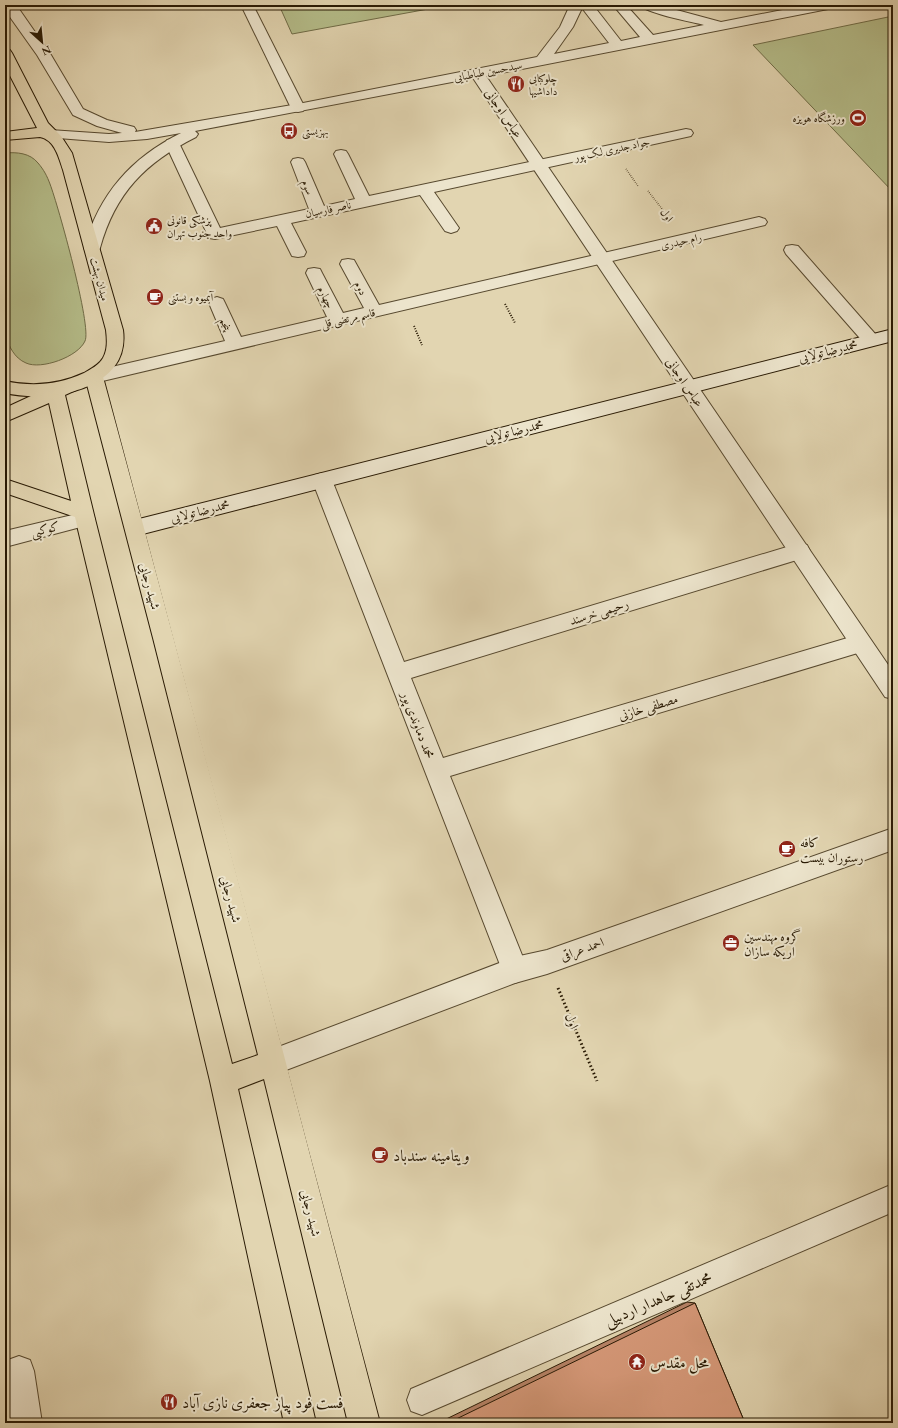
<svg xmlns="http://www.w3.org/2000/svg" width="898" height="1428" font-family="'EB Garamond',Amiri,serif">
  <style>
    .green { fill: #b5bd8a; stroke: #6f6c47 }
    .lines { fill: none; stroke-linecap: round; stroke-linejoin: round }
    .minor-casing { stroke: #57492f; stroke-width: 2 }
    .tertiary-casing { stroke: #57492f; stroke-width: 2 }
    .secondary-casing { stroke: #291a04; stroke-width: 2 }
    .primary-casing { stroke: #291a04; stroke-width: 2 }
    .trunk-casing { stroke: #291a04; stroke-width: 2 }
    .path-far2 { stroke: #291a04; stroke-width: 1.5; stroke-dasharray: 0.5 1.5; stroke-linecap: butt }
    .path-far1 { stroke: #291a04; stroke-width: 2; stroke-dasharray: 1 1.5; stroke-linecap: butt }
    .path { stroke: #291a04; stroke-width: 3; stroke-dasharray: 1.5 2.5; stroke-linecap: butt }
    .minor { fill: #ece4cc; fill-rule: evenodd }
    .tertiary { fill: #ece4cc; fill-rule: evenodd }
    .secondary { fill: #ece4cc; fill-rule: evenodd }
    .primary { fill: #e2d5b1; fill-rule: evenodd }
    .trunk { fill: #e2d5b1; fill-rule: evenodd }
    .wall { fill: #b78367; stroke: #291a04 }
    .building { fill: #d59878; stroke: #291a04 }
    .labels { text-anchor: middle; dominant-baseline: central; stroke-width: 4; stroke-linejoin: round; paint-order: stroke }
    .far-street-label { font-size: 11px; fill: #291a04; stroke: #ece4cc }
    .far-poi-label { font-size: 11px; fill: #291a04; stroke: #ece4cc; text-anchor: start }
    .street-label { font-size: 13px; fill: #291a04; stroke: #ece4cc }
    .poi-label { font-size: 13px; fill: #291a04; stroke: #ece4cc; text-anchor: start }
    .near-poi-label { font-size: 16px; fill: #291a04; stroke: #ece4cc; text-anchor: start }
    .near-street-label { font-size: 16px; fill: #291a04; stroke: #ece4cc }
  </style>
  <rect width="100%" height="100%" fill="#e2d5b1"/>
  <filter id="stains"><feTurbulence type="fractalNoise" baseFrequency=".005" numOctaves="4"/><feColorMatrix values="0 0 0 0 .2 0 0 0 0 .09 0 0 0 0 .02 0 0 0 .5 -.17"/></filter>
  <radialGradient id="worn" r=".72"><stop offset=".6" stop-color="#630" stop-opacity="0"/><stop offset="1" stop-color="#630" stop-opacity=".3"/></radialGradient>
  <g class="green">
    <polygon points="279,5 450,5 292,34"/>
    <polygon points="893,16 893,192 753,45"/>
    <path d="M5,153C17,152 30,153 38,163C44,170 47,176 50,184C58,205 92,327 85,341C78,357 41,370 26,363C14,358 9,346 5,335Z"/>
  </g>
  <g class="lines">
    <defs>
      <g id="minor">
        <polygon points="241,5 253,5 305,108 303,111 298,112 293,111 291,108"/>
        <polygon points="686,129 691,130 693,133 691,136 434,192 459,228 457,231 451,233 445,231 420,195 291,223 306,252 304,256 298,257 292,256 277,226 215,239 209,238 165,143 167,140 172,139 177,140 179,143 220,228 309,209 291,162 293,159 298,158 303,159 305,162 324,206 355,199 334,154 336,151 341,150 346,151 348,154 369,196"/>
        <polygon points="759,217 765,219 767,222 765,225 94,383 88,381 85,377 88,373 94,371 225,341 209,303 211,299 217,297 223,299 225,303 241,337 327,317 306,273 308,269 314,268 320,269 322,273 343,313 364,308 340,264 342,260 348,259 354,260 379,305"/>
        <polygon points="792,245 798,246 877,336 880,340 877,344 871,346 865,344 786,254 784,250 786,246"/>
        <polygon points="322,473 329,475 332,480 404,662 800,543 807,545 810,551 807,557 800,559 411,678 443,758 861,634 868,637 872,643 868,649 861,652 450,776 528,970 524,979 515,983 506,979 502,970 312,480 315,475"/>
        <polygon points="85,512 92,514 95,519 92,524 5,547 5,531"/>
        <polygon points="893,1184 893,1212 422,1415 411,1411 407,1400 411,1389"/>
        <path d="M19,1356L30,1360L34,1371L42,1423H10C8,1403 1,1379 8,1360Z"/>
      </g>
      <g id="tertiary">
        <path d="M5,5H14L19,9L51,55L83,109L107,120L134,127L136,130L135,132L298,104L537,57L560,27L570,5H593L621,41L640,37L613,5H626L653,35L704,25C693,22 645,13 640,5H658L721,22L808,5H834L833,8L828,9L486,76L893,672V699L885,697L473,78L195,131L198,134L196,137C146,162 115,193 100,248L98,252L92,253L86,252L84,248C99,194 131,158 181,133L147,139L109,142L45,137L43,134L45,131L50,130L109,134L122,133L97,126L73,115L37,55L5,10ZM582,8L609,43L554,54L573,27Z"/>
        <polygon points="893,828 893,850 547,974 515,983 273,1075 264,1071 260,1062 264,1053 273,1049 515,957 547,950"/>
      </g>
      <polygon id="secondary" points="893,329 893,341 135,536 128,533 125,528 128,523 135,520"/>
      <path id="primary" d="M94,371L100,373L103,377C198,725 289,1074 380,1423H348L264,1079L238,1089L316,1423H284L210,1081L75,517L5,493V479L71,501L49,403L5,422V408L46,389L49,385C53,383 55,384 59,384C66,383 69,379 76,382L79,386L76,390L65,395L95,519L232,1064L258,1055L153,638L85,377L88,373Z"/>
      <path id="trunk" d="M5,49L10,50L12,53L48,123L61,136L72,153L123,330C131,391 49,403 5,393V381C32,387 58,385 84,373C91,369 99,365 103,358C108,349 107,339 106,330L63,170C59,158 55,140 40,137L5,140V132L37,128L5,66Z"/>
    </defs>
    <use href="#minor" class="minor-casing"/>
    <use href="#tertiary" class="tertiary-casing"/>
    <use href="#secondary" class="secondary-casing"/>
    <use href="#primary" class="primary-casing"/>
    <use href="#trunk" class="trunk-casing"/>
    <g class="path-far2">
      <polyline points="626,169 638,186"/>
      <polyline points="648,191 670,219"/>
    </g>
    <g class="path-far1">
      <polyline points="505,304 515,323"/>
      <polyline points="414,326 422,345"/>
    </g>
    <polyline class="path" points="558,988 597,1081"/>
    <use href="#minor" class="minor"/>
    <use href="#tertiary" class="tertiary"/>
    <use href="#secondary" class="secondary"/>
    <use href="#primary" class="primary"/>
    <use href="#trunk" class="trunk"/>
  </g>
  <polygon class="wall" points="687,1302 695,1303 745,1423 438,1423"/>
  <polygon class="building" points="695,1303 745,1423 448,1423"/>
  <defs>
    <symbol id="restaurant-disc" viewBox="-11 -11 22 22"><circle r="9.5" fill="#8f2418" stroke="#ece4cc"/><path d="M-5-6h1v4h1v-4h1v4h1v-4h1v5L-1.5 .5V6h-2V.5L-5-1ZM5-6V6H3V1.5H1.5Q1.5-4 5-6Z" fill="#fff"/></symbol>
    <symbol id="stadium-disc" viewBox="-11 -11 22 22"><circle r="9.5" fill="#8f2418" stroke="#ece4cc"/><path d="M0-5a6.5 5 0 1 0 0 10a6.5 5 0 1 0 0-10ZM-3.5-1.8h7v3.6h-7Z" fill="#fff"/></symbol>
    <symbol id="bus-disc" viewBox="-11 -11 22 22"><circle r="9.5" fill="#8f2418" stroke="#ece4cc"/><path d="M-5-6H5V4H4V6H2V4H-2V6H-4V4H-5ZM-3.5-4V0h7V-4ZM-3.5 1.2v1.5H-2V1.2ZM2 1.2v1.5H3.5V1.2Z" fill="#fff"/></symbol>
    <symbol id="civic-disc" viewBox="-11 -11 22 22"><circle r="9.5" fill="#8f2418" stroke="#ece4cc"/><path d="M-.6-6.5H3V-4.5H.6V-3L4-1V1h2V6H-6V1h2V-1L-.6-3ZM-1.2 2.5V6h2.4V2.5Z" fill="#fff"/></symbol>
    <symbol id="cafe-disc" viewBox="-11 -11 22 22"><circle r="9.5" fill="#8f2418" stroke="#ece4cc"/><path d="M-5.5-4.5H6V0H3Q3 3.5 0 3.5H-2.5Q-5.5 3.5-5.5 0ZM3-3.2v2h1.7v-2ZM-6 4.5H4V6H-6Z" fill="#fff"/></symbol>
    <symbol id="office-disc" viewBox="-11 -11 22 22"><circle r="9.5" fill="#8f2418" stroke="#ece4cc"/><path d="M-6-3h4V-5.5h4V-3h4V5H-6ZM-1-4.5V-3h2v-1.5ZM-6 0V1H6V0Z" fill="#fff"/></symbol>
    <symbol id="temple-disc" viewBox="-11 -11 22 22"><circle r="9.5" fill="#8f2418" stroke="#ece4cc"/><path d="M0-6L5-2H3V0L6.5 2.5H4V6H1.5V3h-3V6H-4V2.5H-6.5L-3 0V-2H-5Z" fill="#fff"/></symbol>
  </defs>
  <g fill-rule="evenodd">
    <use href="#restaurant-disc" x="506" y="74" width="20" height="20"/>
    <use href="#stadium-disc" x="848" y="108" width="20" height="20"/>
    <use href="#bus-disc" x="279" y="121" width="20" height="20"/>
    <use href="#civic-disc" x="144" y="216" width="20" height="20"/>
    <use href="#cafe-disc" x="145" y="287" width="20" height="20"/>
    <use href="#cafe-disc" x="777" y="839" width="20" height="20"/>
    <use href="#office-disc" x="721" y="933" width="20" height="20"/>
    <use href="#cafe-disc" x="370" y="1145" width="20" height="20"/>
    <use href="#temple-disc" x="627" y="1352" width="20" height="20"/>
    <use href="#restaurant-disc" x="159" y="1392" width="20" height="20"/>
  </g>
  <g class="labels">
    <g class="far-street-label">
      <text transform="translate(488 71) rotate(-11)">سیدحسین طباطبایی</text>
      <text transform="translate(612 149) rotate(-12)">جواد جدیری لک پور</text>
      <text transform="translate(308 187) rotate(68)">سوم</text>
      <text transform="translate(328 209) rotate(-12)">ناصر فارسیان</text>
      <text transform="translate(667 215) rotate(53)">اول</text>
      <text transform="translate(681 241) rotate(-13)">رام حیدری</text>
      <text transform="translate(100 279) rotate(75)">میدان بهشت</text>
      <text transform="translate(361 288) rotate(62)">دوم</text>
      <text transform="translate(326 297) rotate(63)">چهارم</text>
      <text transform="translate(348 318) rotate(-13)">قاسم مرتضی قلی</text>
      <text transform="translate(226 324) rotate(67)">پنجم</text>
    </g>
    <g class="far-poi-label">
      <text x="529" y="78">چلوکبابی<tspan x="529" dy="13">داداشیها</tspan></text>
      <text x="845" y="118" text-anchor="end">ورزشگاه هویزه</text>
      <text x="302" y="131">بهزیستی</text>
      <text x="167" y="220">پزشکی قانونی<tspan x="167" dy="13">واحد جنوب تهران</tspan></text>
      <text x="168" y="297">آبمیوه و بستنی</text>
    </g>
    <g class="street-label">
      <text transform="translate(504 113) rotate(56)">عباس اوجانی</text>
      <text transform="translate(828 351) rotate(-14)">محمدرضا تولایی</text>
      <text transform="translate(685 382) rotate(56)">عباس اوجانی</text>
      <text transform="translate(514 431) rotate(-14)">محمدرضا تولایی</text>
      <text transform="translate(200 511) rotate(-14)">محمدرضا تولایی</text>
      <text transform="translate(45 529) rotate(-14)">کوکبی</text>
      <text transform="translate(150 586) rotate(75)">شهید رجایی</text>
      <text transform="translate(599 612) rotate(-17)">رحیمی خرسند</text>
      <text transform="translate(648 707) rotate(-17)">مصطفی خازنی</text>
      <text transform="translate(418 725) rotate(69)">محمد دماوندی پور</text>
      <text transform="translate(231 899) rotate(75)">شهید رجایی</text>
      <text transform="translate(582 949) rotate(-20)">احمد عراقی</text>
      <text transform="translate(572 1021) rotate(67)">اول</text>
      <text transform="translate(311 1213) rotate(76)">شهید رجایی</text>
    </g>
    <g class="poi-label">
      <text x="800" y="842">کافه<tspan x="800" dy="15">رستوران بیست</tspan></text>
      <text x="744" y="936">گروه مهندسین<tspan x="744" dy="15">اریکه سازان</tspan></text>
    </g>
    <g class="near-poi-label">
      <text x="393" y="1155">ویتامینه سندباد</text>
      <text x="650" y="1362">محل مقدس</text>
      <text x="182" y="1402">فست فود پیاز جعفری نازی آباد</text>
    </g>
    <g class="near-street-label">
      <text transform="translate(658 1299) rotate(-23)">محمدتقی جاهدار اردبیلی</text>
    </g>
  </g>
  <rect width="898" height="1428" fill="none" stroke="#e2d5b1" stroke-width="20"/>
  <rect x="6" y="6" width="886" height="1416" fill="none" stroke="#291a04" stroke-width="2"/>
  <rect x="10" y="10" width="878" height="1408" fill="none" stroke="#291a04"/>
  <g transform="translate(42 42) rotate(153)" stroke="#ece4cc" stroke-width="3" paint-order="stroke">
  <path d="M0-3L7 15L0 10L-7 15Z" fill="#291a04"/>
  <text y="-6" font-size="11" font-weight="bold" text-anchor="middle" fill="#291a04">N</text>
  </g>
  <rect width="100%" height="100%" filter="url(#stains)"/>
  <rect width="100%" height="100%" fill="url(#worn)"/>
</svg>
